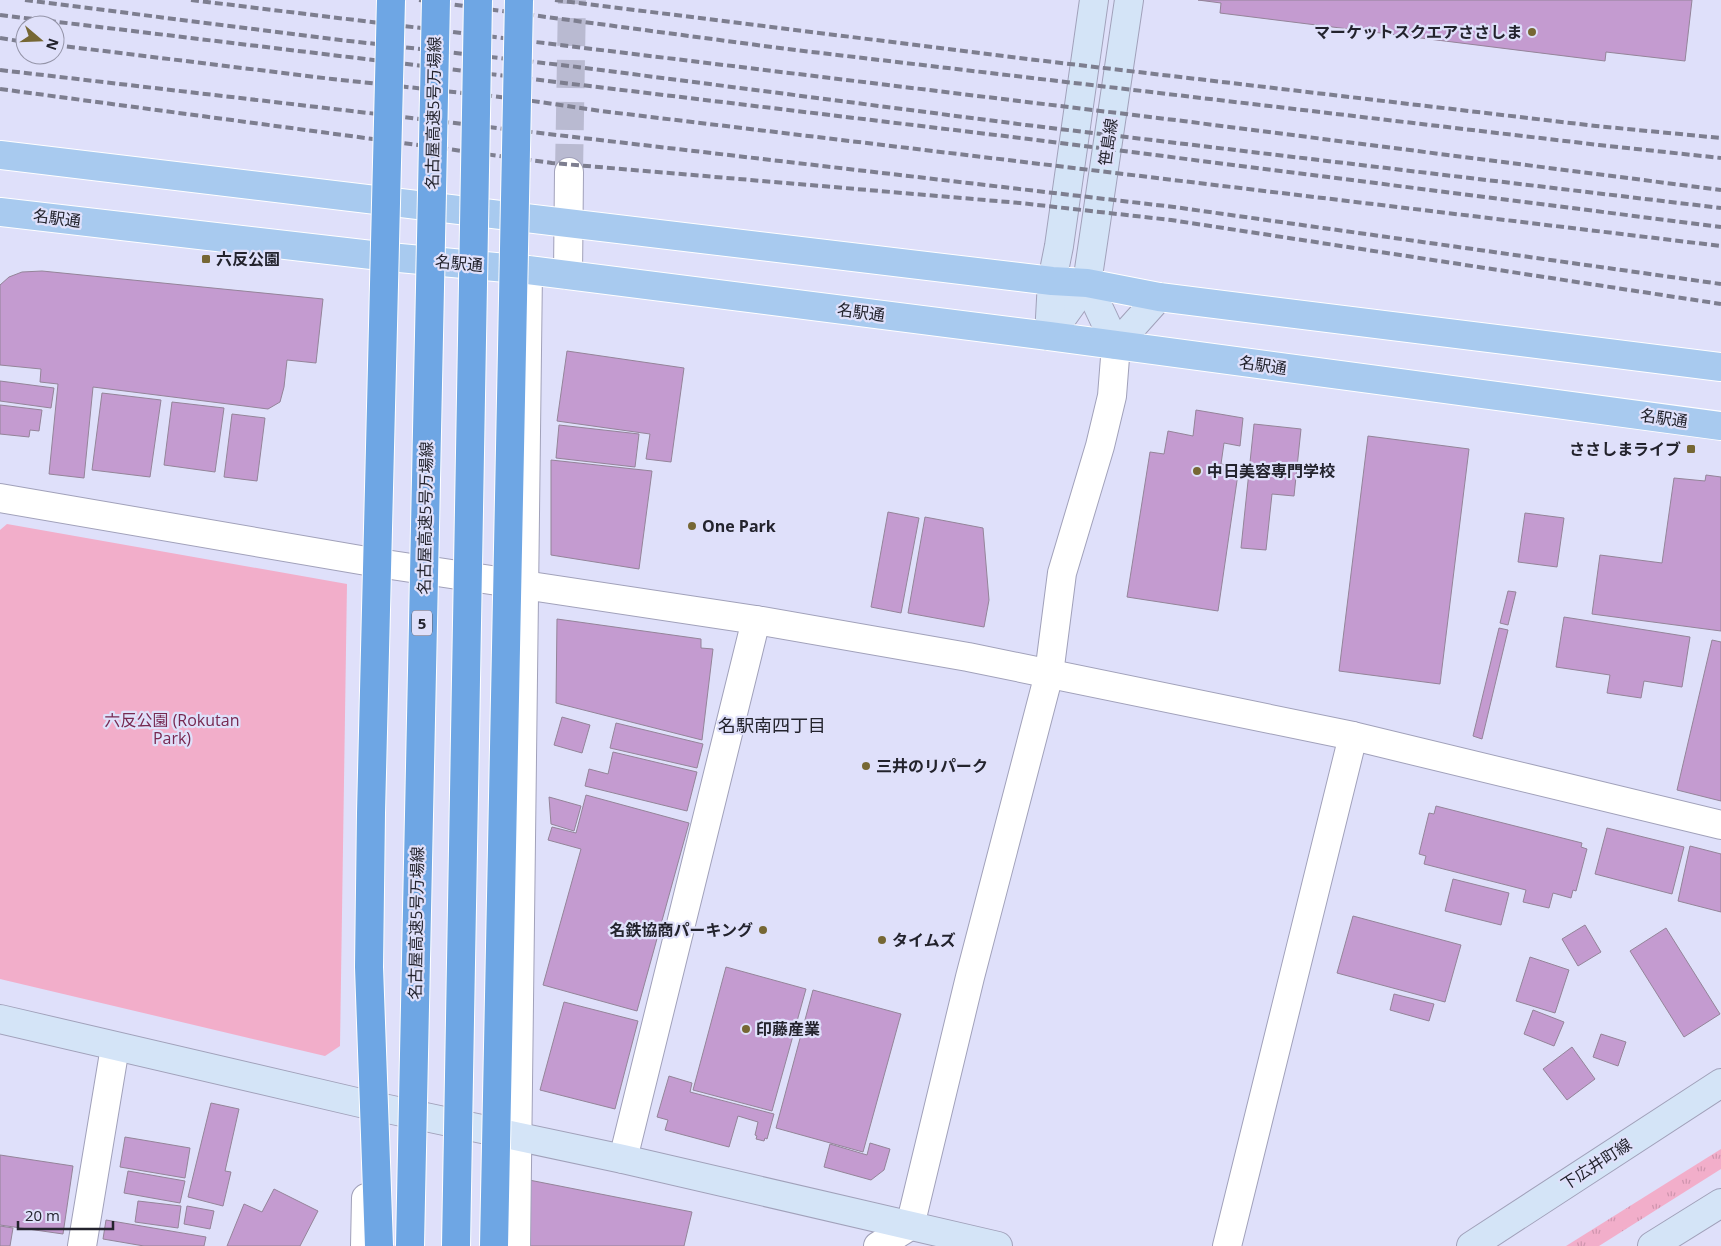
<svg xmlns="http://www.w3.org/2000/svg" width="1721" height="1246" font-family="'Open Sans','Noto Sans JP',sans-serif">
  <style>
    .grass { fill: url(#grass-tufts) }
    .green { fill: #f2aeca }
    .building { fill: #c49bd0; stroke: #948499 }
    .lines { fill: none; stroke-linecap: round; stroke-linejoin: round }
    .street-tunnel { stroke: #b9bad1; stroke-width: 28; stroke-dasharray: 28 14; stroke-linecap: butt }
    .street-casing { stroke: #a1a1ba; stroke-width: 30 }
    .secondary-casing { stroke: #a1a1ba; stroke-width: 30 }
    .primary-casing { stroke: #fff; stroke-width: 30 }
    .street { stroke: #fff; stroke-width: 28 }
    .secondary { stroke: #d4e4f7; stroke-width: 28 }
    .primary { stroke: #a8caef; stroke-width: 28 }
    .rail { stroke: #7d7e8f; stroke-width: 4; stroke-dasharray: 8 4; stroke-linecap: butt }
    .highway-bridge-casing { stroke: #fff; stroke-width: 30; stroke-linecap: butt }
    .highway-bridge { stroke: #6ea6e4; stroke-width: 28 }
    .poi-dot { fill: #766734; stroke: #dfe0fa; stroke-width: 2 }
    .labels { text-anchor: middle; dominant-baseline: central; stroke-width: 4.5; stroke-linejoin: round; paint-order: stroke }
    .shield { fill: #dfe0fa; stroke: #5b5c6a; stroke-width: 1 }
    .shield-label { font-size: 15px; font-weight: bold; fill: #23232d }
    .poi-label { font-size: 16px; font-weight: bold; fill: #23232d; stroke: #dfe0fa; text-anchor: start }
    .street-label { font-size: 16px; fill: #23232d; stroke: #dfe0fa }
    .park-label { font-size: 16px; fill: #772951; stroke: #dfe0fa }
    .neighbourhood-label { font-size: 18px; fill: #23232d; stroke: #dfe0fa }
  </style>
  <defs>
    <pattern id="grass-tufts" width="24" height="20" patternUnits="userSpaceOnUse" patternTransform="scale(1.25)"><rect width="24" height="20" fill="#f2aeca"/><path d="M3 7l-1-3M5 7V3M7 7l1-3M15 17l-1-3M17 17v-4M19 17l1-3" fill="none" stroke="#cf95ae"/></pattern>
  </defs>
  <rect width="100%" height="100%" fill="#dfe0fa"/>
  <polygon class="grass" points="1721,1149 1721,1169 1599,1246 1566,1246"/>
  <polygon class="green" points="7,524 347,584 340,1046 325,1056 0,979 0,530"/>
  <g class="building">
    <polygon points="1198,0 1692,0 1685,61 1606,52 1605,61 1220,13 1221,3"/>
    <polygon points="42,271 323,299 316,363 287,360 284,387 280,402 268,409 93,387 84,478 49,474 58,384 40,382 41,369 0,365 0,285 9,277 22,272"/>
    <polygon points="567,351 684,368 671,462 646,459 650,434 557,421"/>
    <polygon points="0,381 54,388 51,408 0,401"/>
    <polygon points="102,393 161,400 150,477 92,470"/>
    <polygon points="172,402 224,408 215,472 164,465"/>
    <polygon points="0,405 42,410 39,431 30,430 29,437 0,434"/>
    <polygon points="1196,410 1243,418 1240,446 1224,443 1221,464 1239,467 1218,611 1127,597 1150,452 1164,454 1168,431 1193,436"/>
    <polygon points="232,414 265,418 257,481 224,477"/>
    <polygon points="1254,424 1301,429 1294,496 1272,494 1266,550 1241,548"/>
    <polygon points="559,425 639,434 635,467 556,458"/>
    <polygon points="1368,436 1469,449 1440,684 1339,671"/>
    <polygon points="551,460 652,471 639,569 551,555"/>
    <polygon points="1706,475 1721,477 1721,631 1592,614 1600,555 1662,563 1674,478 1705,481"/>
    <polygon points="888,512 919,518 901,613 871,607"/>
    <polygon points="1525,513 1564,518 1557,567 1518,562"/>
    <polygon points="925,517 983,528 989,600 984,627 908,613"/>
    <polygon points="1508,591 1516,592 1508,625 1500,623"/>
    <polygon points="1564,617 1690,637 1682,687 1644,681 1641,698 1607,693 1610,675 1556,667"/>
    <polygon points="557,619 701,639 701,648 713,649 702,740 556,703"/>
    <polygon points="1499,628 1508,630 1482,739 1473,736"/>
    <polygon points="1712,640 1721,642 1721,801 1677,790"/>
    <polygon points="562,717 590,725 582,753 554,745"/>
    <polygon points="616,723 703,744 697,768 610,748"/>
    <polygon points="613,752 697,772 687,811 585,786 589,769 608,774"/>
    <polygon points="586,795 689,823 637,1011 543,985 581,849 548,840 552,827 576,833"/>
    <polygon points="549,797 581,806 574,831 551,824"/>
    <polygon points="1436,806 1582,843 1581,847 1587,849 1576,891 1573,890 1571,898 1553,893 1549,908 1523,902 1526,890 1424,864 1426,856 1419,854 1429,813 1434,814"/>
    <polygon points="1607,828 1684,847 1672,894 1595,874"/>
    <polygon points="1690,846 1721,854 1721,912 1678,901"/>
    <polygon points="1453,879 1509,893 1501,925 1445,911"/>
    <polygon points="1353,916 1461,945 1445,1002 1337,973"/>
    <polygon points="1585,925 1601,952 1578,966 1562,939"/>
    <polygon points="1666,928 1720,1014 1684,1037 1630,951"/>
    <polygon points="1530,957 1569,970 1555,1013 1516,1001"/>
    <polygon points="726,967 806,989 772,1111 693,1090"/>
    <polygon points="813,990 901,1014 863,1152 776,1128"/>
    <polygon points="1394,994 1434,1004 1429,1021 1390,1010"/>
    <polygon points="564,1002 638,1021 615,1109 540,1090"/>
    <polygon points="1533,1010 1564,1022 1554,1046 1524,1034"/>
    <polygon points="1601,1034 1626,1042 1618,1066 1593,1057"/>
    <polygon points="1572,1047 1595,1079 1567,1100 1543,1069"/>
    <polygon points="669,1076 692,1083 690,1092 774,1114 767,1139 765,1138 764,1141 756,1139 757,1136 755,1135 758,1122 738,1116 729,1147 665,1130 668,1120 657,1117"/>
    <polygon points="211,1103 239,1109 225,1171 231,1172 223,1206 188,1197"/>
    <polygon points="125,1137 190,1148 185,1178 120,1167"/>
    <polygon points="870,1143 890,1149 884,1170 871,1180 824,1167 830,1144 867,1155"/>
    <polygon points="0,1155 73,1166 63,1234 0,1225"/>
    <polygon points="128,1171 185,1181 180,1203 124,1193"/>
    <polygon points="529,1180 692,1212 684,1246 527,1246"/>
    <polygon points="274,1189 318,1211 300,1246 227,1246 244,1204 262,1212"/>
    <polygon points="138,1201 181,1206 178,1228 135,1222"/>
    <polygon points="187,1206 214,1211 210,1229 184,1224"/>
    <polygon points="106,1220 206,1237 204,1246 144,1246 103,1239"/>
    <polygon points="0,1226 13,1228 10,1246 0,1246"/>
  </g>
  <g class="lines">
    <polyline class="street-tunnel" points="569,172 572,0"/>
    <defs>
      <g id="street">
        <polyline points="568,275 569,172"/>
        <polyline points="0,498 378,563 756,620 968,657 1353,736 1721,825"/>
        <polyline points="623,1159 756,620"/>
        <polyline points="82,1246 115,1047"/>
        <polyline points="365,1246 366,1198"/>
        <polyline points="516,1246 528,270"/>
        <polyline points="878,1246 910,1226 970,977 1049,674 1062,573 1100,446 1112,396 1116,345"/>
        <polyline points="1227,1246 1353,736"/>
      </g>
      <g id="secondary">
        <polyline points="1087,283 1116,345 1159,297"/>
        <polyline points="1049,336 1087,283 1129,0"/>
        <polyline points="1049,336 1052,281 1059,246 1094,0"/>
        <polyline points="0,1019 369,1105 623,1159 998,1246"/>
        <polyline points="1471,1246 1721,1083"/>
        <polyline points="1652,1246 1721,1203"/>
      </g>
      <g id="primary">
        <polyline points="0,155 1052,281 1087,283 1159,297 1721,367"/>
        <polyline points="0,212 389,257 528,270 1049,336 1721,426"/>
      </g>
    </defs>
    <use href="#street" class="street-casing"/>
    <use href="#secondary" class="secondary-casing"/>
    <use href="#primary" class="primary-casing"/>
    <use href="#street" class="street"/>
    <use href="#secondary" class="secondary"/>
    <use href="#primary" class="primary"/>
    <g class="rail">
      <polyline points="25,0 332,39 570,66 1026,125 1721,208"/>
      <polyline points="191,0 1183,121 1721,190"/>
      <polyline points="419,0 787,49 1599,145 1721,158"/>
      <polyline points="555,0 1036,60 1596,126 1721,138"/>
      <polyline points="0,15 1029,139 1721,227"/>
      <polyline points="0,38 25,42"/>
      <polyline points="55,45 332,79 519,99 601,111 1721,246"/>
      <polyline points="0,70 1174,207 1721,284"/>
      <polyline points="0,89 552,163 1020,203 1171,220 1721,304"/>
    </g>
    <defs>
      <g id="highway-bridge">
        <polyline points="379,1246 369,967 371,813 391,0"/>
        <polyline points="410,1246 436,0"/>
        <polyline points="456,1246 478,0"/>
        <polyline points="494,1246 519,0"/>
      </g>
    </defs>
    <use href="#highway-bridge" class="highway-bridge-casing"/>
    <use href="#highway-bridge" class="highway-bridge"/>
  </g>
  <g class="poi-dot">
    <circle cx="1532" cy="32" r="5"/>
    <rect x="201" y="254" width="10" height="10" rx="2.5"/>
    <rect x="1686" y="444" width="10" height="10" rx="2.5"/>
    <circle cx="1197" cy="471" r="5"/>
    <circle cx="692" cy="526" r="5"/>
    <circle cx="866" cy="766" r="5"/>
    <circle cx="763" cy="930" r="5"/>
    <circle cx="882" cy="940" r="5"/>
    <circle cx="746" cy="1029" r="5"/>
  </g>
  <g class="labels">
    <rect class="shield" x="412" y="610.5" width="20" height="25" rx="4"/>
    <g class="shield-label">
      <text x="422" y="623">5</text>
    </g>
    <g class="poi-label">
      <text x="1522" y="32" text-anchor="end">マーケットスクエアささしま</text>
      <text x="216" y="259">六反公園</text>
      <text x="1681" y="449" text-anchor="end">ささしまライブ</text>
      <text x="1207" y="471">中日美容専門学校</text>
      <text x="702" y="526">One Park</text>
      <text x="876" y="766">三井のリパーク</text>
      <text x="753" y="930" text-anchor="end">名鉄協商パーキング</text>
      <text x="892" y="940">タイムズ</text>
      <text x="756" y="1029">印藤産業</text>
    </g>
    <g class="street-label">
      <text transform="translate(433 113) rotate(-89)">名古屋高速5号万場線</text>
      <text transform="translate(1108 142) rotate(-82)">笹島線</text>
      <text transform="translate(57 218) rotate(7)">名駅通</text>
      <text transform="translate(459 263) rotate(5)">名駅通</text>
      <text transform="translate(861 312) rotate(7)">名駅通</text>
      <text transform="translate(1263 365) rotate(8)">名駅通</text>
      <text transform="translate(1664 418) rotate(8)">名駅通</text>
      <text transform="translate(425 518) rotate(-89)">名古屋高速5号万場線</text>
      <text transform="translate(416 923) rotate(-89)">名古屋高速5号万場線</text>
      <text transform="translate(1596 1164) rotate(-33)">下広井町線</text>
    </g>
    <g class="park-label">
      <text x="172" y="720">六反公園 (Rokutan<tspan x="172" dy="18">Park)</tspan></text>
    </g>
    <g class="neighbourhood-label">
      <text x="772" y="725">名駅南四丁目</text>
    </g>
  </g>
  <g transform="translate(40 40) rotate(109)"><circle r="24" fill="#dfe0fa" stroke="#9494a8"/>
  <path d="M0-4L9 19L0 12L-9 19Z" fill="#766734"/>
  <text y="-8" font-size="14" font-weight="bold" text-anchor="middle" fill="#23232d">N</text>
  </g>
  <path d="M18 1221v8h95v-8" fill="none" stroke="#23232d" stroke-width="2.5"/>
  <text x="25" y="1221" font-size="15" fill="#23232d" stroke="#dfe0fa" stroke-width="4" paint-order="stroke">20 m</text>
</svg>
